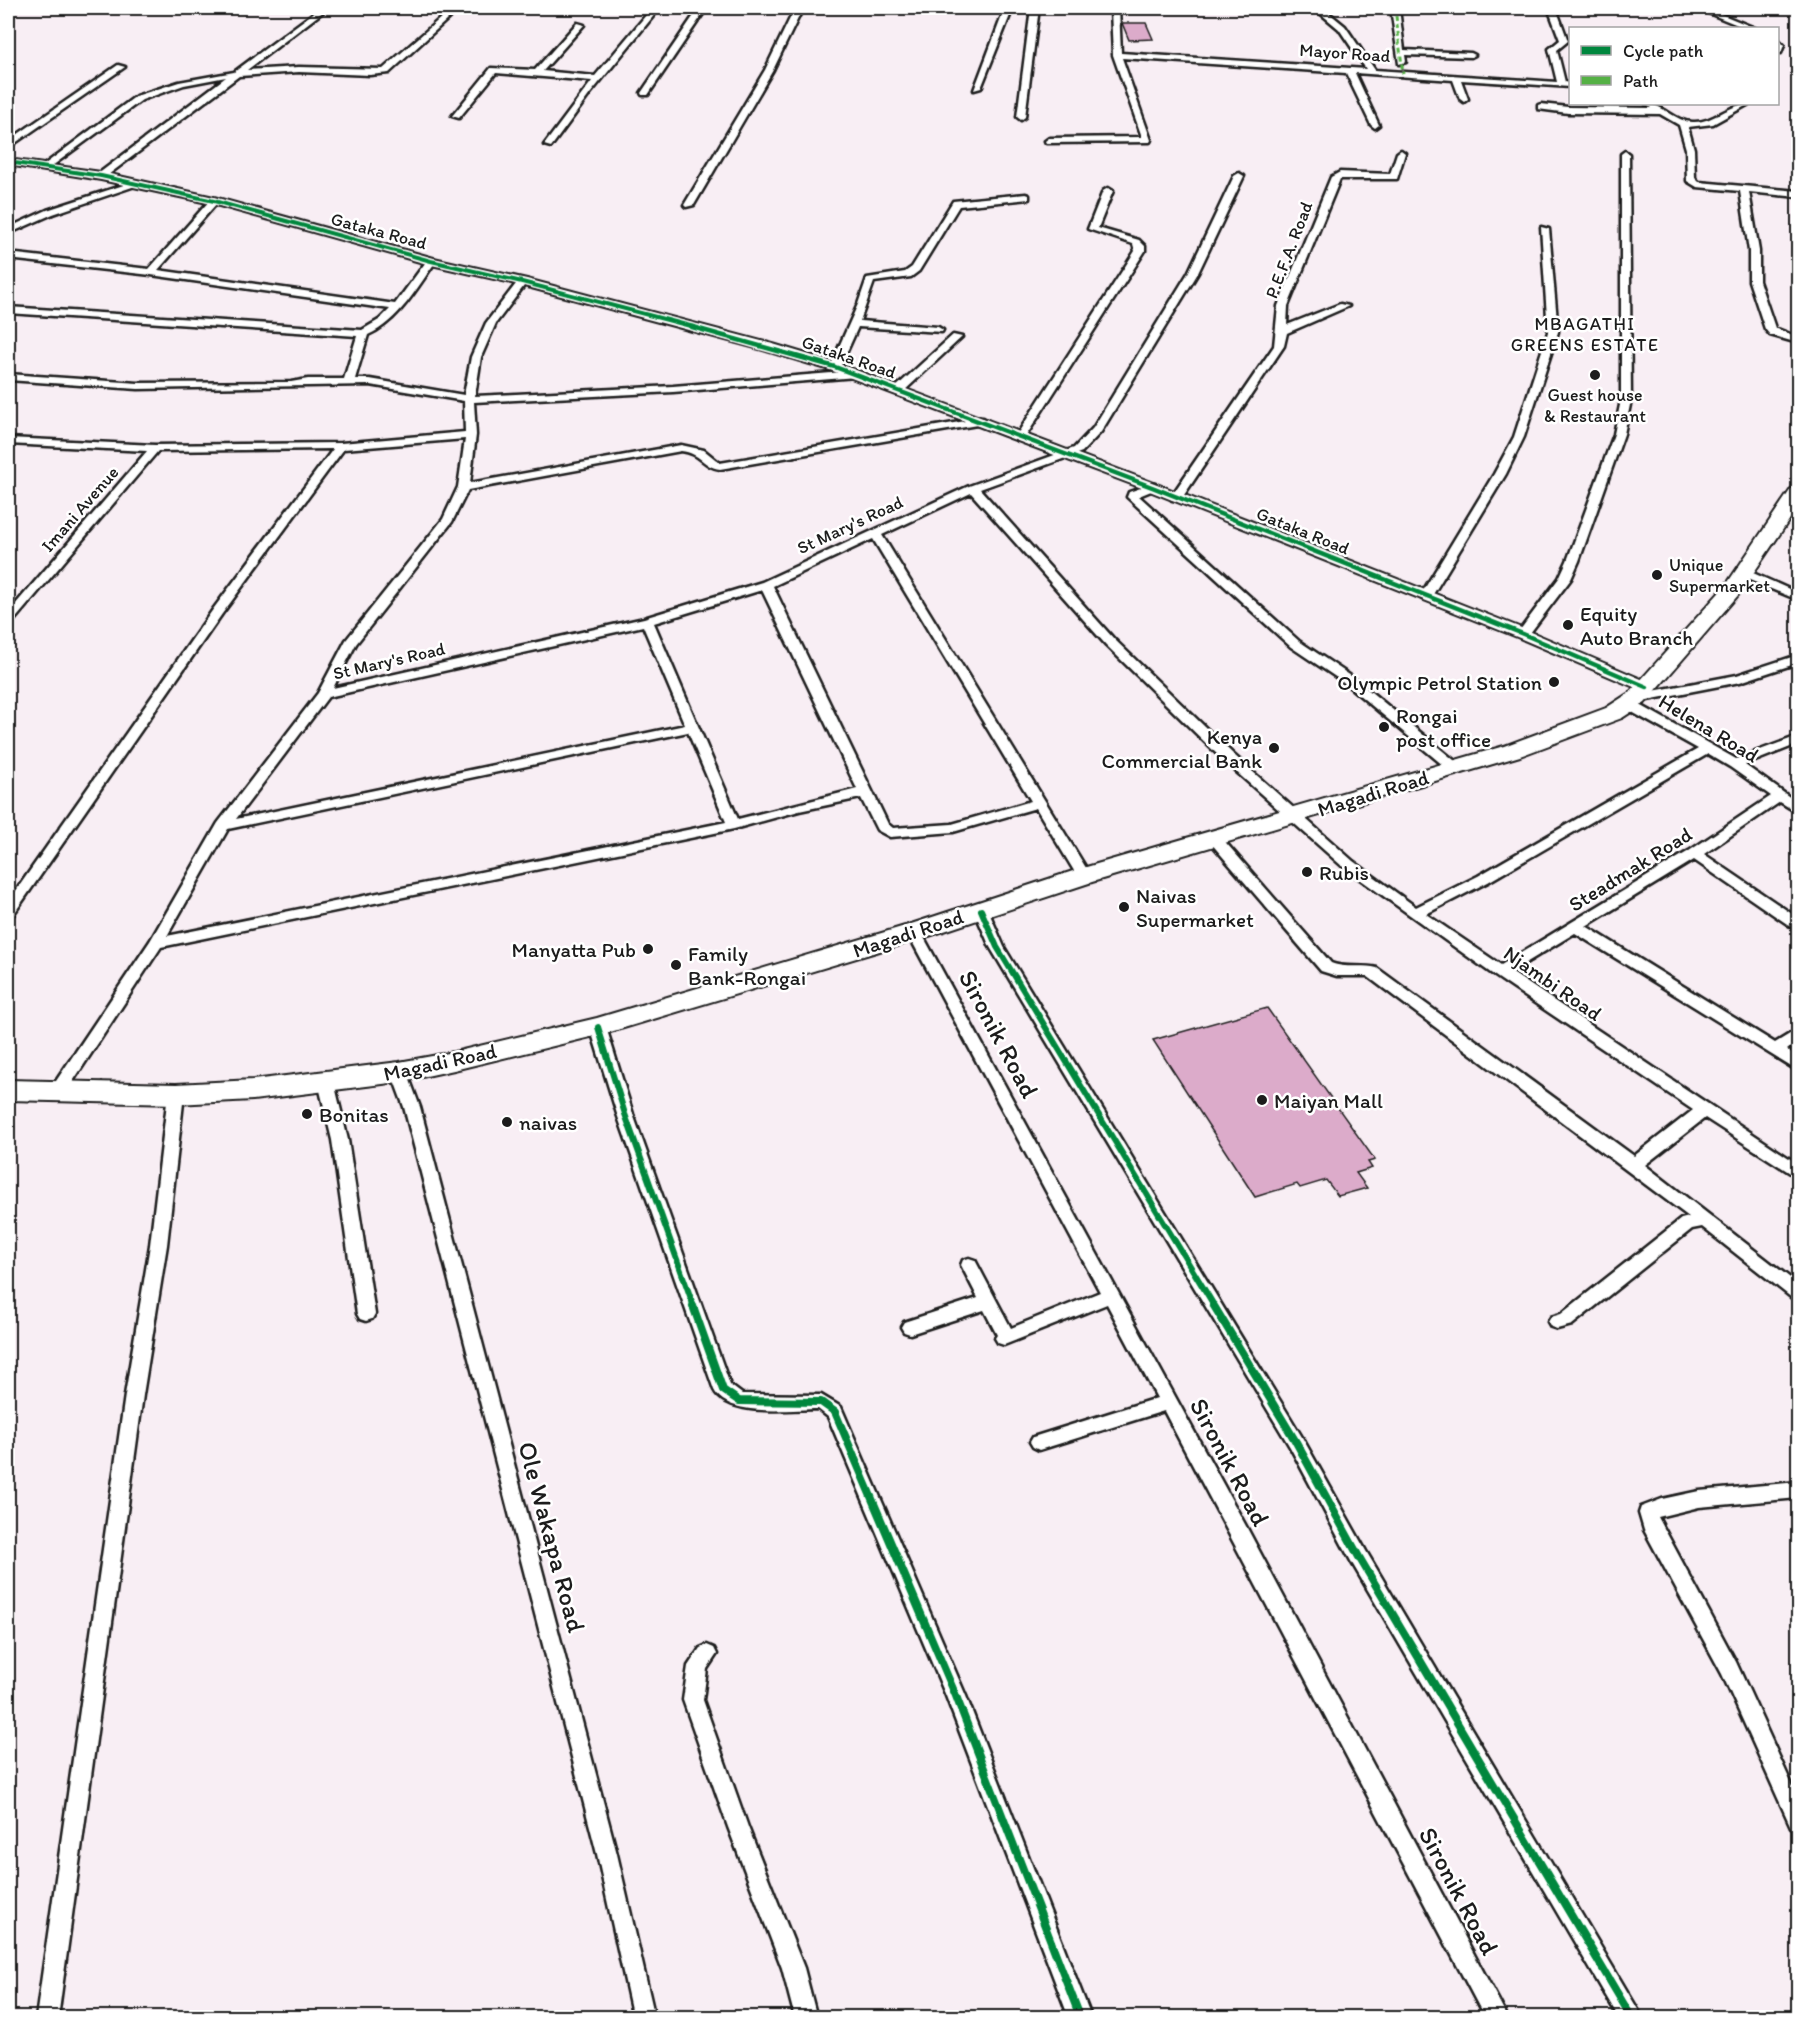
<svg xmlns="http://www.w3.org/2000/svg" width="1806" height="2025" font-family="Itim,sans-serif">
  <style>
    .building { fill: #dcabca; stroke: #1c1c1c; stroke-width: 1.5 }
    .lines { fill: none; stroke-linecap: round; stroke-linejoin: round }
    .minor-casing { stroke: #1c1c1c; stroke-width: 5 }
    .tertiary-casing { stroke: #1c1c1c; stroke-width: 4 }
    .trunk-casing { stroke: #1c1c1c; stroke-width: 4 }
    .minor { fill: #fff; fill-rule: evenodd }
    .tertiary { fill: #fff; fill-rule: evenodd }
    .trunk { fill: #fff; fill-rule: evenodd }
    .quiet { stroke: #55b145; stroke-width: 3; stroke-dasharray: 5 3; stroke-linecap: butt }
    .cycleway-far3-casing { stroke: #fff; stroke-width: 6 }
    .cycleway-far2-casing { stroke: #fff; stroke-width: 8 }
    .cycleway-far1-casing { stroke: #fff; stroke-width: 10 }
    .cycleway-casing { stroke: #fff; stroke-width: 11 }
    .cycleway-far3 { stroke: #00873e; stroke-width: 4 }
    .cycleway-far2 { stroke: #00873e; stroke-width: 4.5 }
    .cycleway-far1 { stroke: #00873e; stroke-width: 6 }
    .cycleway { stroke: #00873e; stroke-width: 8 }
    .poi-dot { fill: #1c1c1c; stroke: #fff; stroke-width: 2 }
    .labels { text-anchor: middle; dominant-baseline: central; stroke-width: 5; stroke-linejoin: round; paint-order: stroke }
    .far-street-label { font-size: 18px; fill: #1c1c1c; stroke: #fff }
    .far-neighbourhood-label { font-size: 18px; letter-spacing: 1.5px; fill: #1c1c1c; stroke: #fff }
    .far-poi-label { font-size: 18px; fill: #1c1c1c; stroke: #fff }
    .poi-label { font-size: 21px; fill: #1c1c1c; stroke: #fff; text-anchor: start }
    .street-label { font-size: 21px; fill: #1c1c1c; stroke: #fff }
    .near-street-label { font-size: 26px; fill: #1c1c1c; stroke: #fff }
  </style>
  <rect width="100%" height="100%" fill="#f8eef4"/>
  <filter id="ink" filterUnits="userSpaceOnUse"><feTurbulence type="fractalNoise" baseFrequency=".0167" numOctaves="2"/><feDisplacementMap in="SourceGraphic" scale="12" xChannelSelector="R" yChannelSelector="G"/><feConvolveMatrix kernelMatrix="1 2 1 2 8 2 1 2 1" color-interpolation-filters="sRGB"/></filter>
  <g filter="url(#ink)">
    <g class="building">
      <polygon points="1122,23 1146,23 1153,39 1129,40"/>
      <polygon points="1267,1008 1375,1160 1368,1162 1372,1168 1356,1173 1367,1188 1338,1196 1326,1180 1300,1188 1297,1184 1255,1197 1153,1040"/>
    </g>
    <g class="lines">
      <defs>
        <g id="minor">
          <polygon points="320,8 328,8 247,70 299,67 383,69 452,8 460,8 389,73 370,75 299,72 239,76 104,178 98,178 98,174 226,77 184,85 142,100 48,169 41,167 136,96 179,82 234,72"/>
          <polygon points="652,8 660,8 590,94 551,147 544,145 592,81 496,73 459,118 452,116 491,68 535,70 577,23 584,25 543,71 595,76"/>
          <polygon points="699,8 707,8 648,95 642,95 641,93"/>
          <polygon points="795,8 803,8 773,70 694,205 686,207 684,205 765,70"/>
          <polygon points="1005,8 1013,8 981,88 974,90"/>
          <polygon points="1031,8 1039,8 1025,117 1021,120 1017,117"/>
          <polygon points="1086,8 1119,8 1121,53 1366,69 1339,29 1314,8 1323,8 1345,26 1375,70 1557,82 1549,49 1560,40 1548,8 1556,8 1568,41 1557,50 1565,82 1570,83 1570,87 1461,80 1468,99 1464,102 1460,99 1453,80 1355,73 1379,125 1375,128 1371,125 1346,73 1122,58 1151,140 1150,142 1046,143 1045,141 1049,138 1142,137 1113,55 1111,10 1090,10"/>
          <polygon points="1391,8 1399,8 1404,50 1471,53 1475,55 1471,57 1405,55 1406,62 1399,64"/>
          <polygon points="1696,8 1706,8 1755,28 1745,28"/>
          <polygon points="1778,39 1784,45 1781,53 1778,53"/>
          <polygon points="118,65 125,67 8,148 8,141"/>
          <path d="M1541,104L1568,107L1651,108L1646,104C1664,104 1675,122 1693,122C1714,123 1728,104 1749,104L1713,124L1688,127L1694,149L1695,178L1699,182L1798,191V197L1749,192L1759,251V281L1775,328L1798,337V343L1770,335L1765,329L1749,281V251L1740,191L1697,187L1687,181L1686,149L1679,125L1660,114L1568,113L1538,109V105Z"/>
          <polygon points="1401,150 1405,153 1397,179 1340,179 1288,306 1287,325 1340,304 1349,306 1287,333 1284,346 1182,498 1180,500 1172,500 1170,498 1274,346 1278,306 1331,177 1340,172 1390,174 1397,153"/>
          <polygon points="1625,151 1629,154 1631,400 1624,434 1579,561 1571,579 1527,637 1523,638 1517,634 1559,578 1567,561 1614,434 1621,400 1621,154"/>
          <path d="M1239,173L1244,176L1198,273L1101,432L1082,452L980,489L1114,639L1234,755L1353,861L1416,907L1478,876L1698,749L1623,707L1622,704L1623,701H1633L1736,759L1798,736V744L1745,765L1798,803V813L1780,802L1704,854L1798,918V930L1793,928L1694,860L1586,926L1775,1043L1798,1029V1041L1787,1050L1798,1057V1069L1793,1068L1575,933L1511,972L1798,1164V1178L1705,1118L1645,1165L1798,1284V1300L1792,1298L1702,1227L1692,1229L1572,1325L1557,1329L1551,1327L1548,1322L1551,1317L1561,1314L1681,1219L1689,1217L1367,976H1337L1321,971L1210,842L1208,839L1210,836H1220L1331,963C1345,969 1362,964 1377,968L1634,1156L1693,1110L1495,976L1343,867L1224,761L1106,645L971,493L882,535L1091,876L1089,879H1079L1036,808L953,832L890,837L877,830L861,798L799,811L734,829L161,947L64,1095H52L50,1091L52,1087L150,941L218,823L318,693L346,640L443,519L458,487L465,439L344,449L222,614L13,915L8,917V902L214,608L333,449L158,451L12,623L8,624V613L147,451L8,444V438L155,445L341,443L465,432L464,401L370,385L138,389L8,380V374L138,383L291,382L308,379H344L357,336L8,313V307L362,330L379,320L390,309L151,275L8,259V253L149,269L211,199H217V203L158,270L395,304L428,259H434L436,261C417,288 399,321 368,335L355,379H370L464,395L471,357L486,323L519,280L522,279L527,282L496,323L481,357L475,396L673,386L856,371L861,374L856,377L673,392L474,402L476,435L470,483L681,445L704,450L720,463L983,418L988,421L983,424L720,469C703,467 701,453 681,451L468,490L452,522L356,644L333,688L644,618L762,582L969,486L1074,448L1093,428L1188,273L1234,176ZM873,539L1031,801L952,824L893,828L888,824L773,586ZM762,590L857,789L738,819L654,623ZM643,626L685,725L236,819L328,697ZM688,732L726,822L167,936L228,829ZM1708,754L1730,767L1771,796L1689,851L1501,965L1426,914L1488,882Z"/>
          <polygon points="136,181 144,183 53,214 8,234 8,228 47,210"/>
          <polygon points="1108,188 1113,191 1098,228 1139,240 1145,246 1145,251 1026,436 1021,439 1017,438 1016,436 1135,251 1133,244 1088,229 1103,191"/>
          <polygon points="1026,194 1029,195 1029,199 959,206 919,271 911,277 874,282 860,321 938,327 943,330 942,332 858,327 840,367 831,369 830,367 858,304 867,278 905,272 912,267 953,201"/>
          <polygon points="1541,227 1549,229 1558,332 1524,437 1506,474 1432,596 1430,599 1422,599 1420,596 1494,474 1514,437 1548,332"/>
          <polygon points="953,335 962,337 903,392 895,392 895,388"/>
          <polygon points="1152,484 1158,487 1156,489 1139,496 1299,641 1354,678 1460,765 1462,768 1460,771 1450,771 1346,684 1291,647 1127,497 1129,492"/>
          <polygon points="1744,569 1798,593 1798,600 1740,576 1738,573"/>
          <polygon points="1798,655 1798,663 1740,682 1637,702 1631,698 1637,694 1737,675"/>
          <polygon points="981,905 988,910 1004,947 1302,1437 1366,1551 1643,2018 1619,2018 1352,1563 1290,1447 990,947 974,910"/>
          <polygon points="914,927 921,932 1247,1528 1508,2018 1485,2018 1164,1411 1039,1450 1033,1447 1030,1442 1033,1437 1157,1398 1107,1304 1004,1345 998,1343 995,1338 997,1335 984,1310 910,1334 904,1332 901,1327 904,1322 978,1298 961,1265 963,1260 969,1258 975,1260 1011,1328 1100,1292 907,932"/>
          <path d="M598,1022L603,1023L606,1027L633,1114L730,1385L742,1394L821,1395L841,1407L966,1696L1090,2014L1089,2018H1069L946,1696L828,1417L818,1409C791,1409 728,1418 714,1390L617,1114L590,1027L593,1023Z"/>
          <polygon points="399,1066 404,1068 407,1072 420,1107 617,1854 655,2018 633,2018 597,1854 404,1107 391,1072 394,1068"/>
          <polygon points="326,1076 331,1078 334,1082 348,1140 375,1314 372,1319 366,1321 360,1319 357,1314 332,1140 318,1082 321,1078"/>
          <polygon points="176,1088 182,1090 184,1094 167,1245 143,1395 58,2018 36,2018 125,1395 150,1245 168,1094 170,1090"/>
          <polygon points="1798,1482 1798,1498 1699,1507 1658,1517 1736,1662 1798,1798 1798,1830 1791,1827 1722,1674 1644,1530 1639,1513 1641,1507 1662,1499 1699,1491"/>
          <polygon points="707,1645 714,1648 717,1654 707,1669 703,1700 748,1827 804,1968 817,2018 795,2018 782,1968 728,1827 683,1700 688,1666 700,1648"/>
        </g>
        <polygon id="tertiary" points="8,159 101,172 214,197 434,258 527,279 773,344 840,364 1157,484 1529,631 1653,684 1655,687 1647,692 1641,690 1517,637 1147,490 830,370 763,350 520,285 427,264 212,204 101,180 8,165"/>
        <polygon id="trunk" points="1798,487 1798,507 1740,593 1645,703 1622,718 1520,756 1092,882 923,938 607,1033 454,1070 399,1082 253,1100 176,1104 8,1100 8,1080 176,1084 253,1080 399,1062 454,1052 597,1018 905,926 1076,870 1504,746 1606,708 1629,693 1726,585 1791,489"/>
      </defs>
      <use href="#minor" class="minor-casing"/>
      <use href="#tertiary" class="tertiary-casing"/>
      <use href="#trunk" class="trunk-casing"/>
      <use href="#minor" class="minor"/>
      <use href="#tertiary" class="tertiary"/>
      <use href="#trunk" class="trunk"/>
      <polyline class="quiet" points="1395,8 1403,74"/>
      <defs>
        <polyline id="cycleway-far3" points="8,162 101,176 214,201 431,261 522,282 698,328"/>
        <polyline id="cycleway-far2" points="692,327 835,367 1152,487 1523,634 1647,687"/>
        <g id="cycleway-far1">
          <polyline points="981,910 997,947 1215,1307"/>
          <polyline points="598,1027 625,1114 694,1307"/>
        </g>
        <g id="cycleway">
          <polyline points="693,1306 723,1390 739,1401 821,1402 835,1412 956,1696 1079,2014"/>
          <polyline points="1214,1306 1296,1442 1359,1557 1632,2018"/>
        </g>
      </defs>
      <use href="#cycleway-far3" class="cycleway-far3-casing"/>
      <use href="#cycleway-far2" class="cycleway-far2-casing"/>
      <use href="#cycleway-far1" class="cycleway-far1-casing"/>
      <use href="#cycleway" class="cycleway-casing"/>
      <use href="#cycleway-far3" class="cycleway-far3"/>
      <use href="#cycleway-far2" class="cycleway-far2"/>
      <use href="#cycleway-far1" class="cycleway-far1"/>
      <use href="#cycleway" class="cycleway"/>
    </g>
  </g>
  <g class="poi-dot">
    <circle cx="1595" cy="375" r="6"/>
    <circle cx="1657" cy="575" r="6"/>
    <circle cx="1568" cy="625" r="6"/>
    <circle cx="1554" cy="682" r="6"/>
    <circle cx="1384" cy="727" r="6"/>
    <circle cx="1274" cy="748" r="6"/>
    <circle cx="1307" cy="872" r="6"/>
    <circle cx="1124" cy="907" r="6"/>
    <circle cx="648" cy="949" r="6"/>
    <circle cx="676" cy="965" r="6"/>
    <circle cx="1262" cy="1100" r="6"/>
    <circle cx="307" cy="1114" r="6"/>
    <circle cx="507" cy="1122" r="6"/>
  </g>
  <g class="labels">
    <g class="far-street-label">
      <text transform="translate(1345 53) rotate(4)">Mayor Road</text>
      <text transform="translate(379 231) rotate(15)">Gataka Road</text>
      <text transform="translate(1289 250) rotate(-69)">P.E.F.A. Road</text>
      <text transform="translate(849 357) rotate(19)">Gataka Road</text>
      <text transform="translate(80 509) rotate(-49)">Imani Avenue</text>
      <text transform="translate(850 525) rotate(-25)">St Mary's Road</text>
      <text transform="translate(1303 531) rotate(22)">Gataka Road</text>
      <text transform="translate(389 661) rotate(-13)">St Mary's Road</text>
    </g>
    <g class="far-neighbourhood-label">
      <text x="1585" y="324">MBAGATHI<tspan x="1585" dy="21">GREENS ESTATE</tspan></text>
    </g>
    <g class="far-poi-label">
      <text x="1595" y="395">Guest house<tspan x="1595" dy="21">&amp; Restaurant</tspan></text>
      <text x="1669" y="565" text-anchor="start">Unique<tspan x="1669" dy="21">Supermarket</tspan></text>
    </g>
    <g class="poi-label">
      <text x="1580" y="613">Equity<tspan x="1580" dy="24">Auto Branch</tspan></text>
      <text x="1542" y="682" text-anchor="end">Olympic Petrol Station</text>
      <text x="1396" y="715">Rongai<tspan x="1396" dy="24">post office</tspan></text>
      <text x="1262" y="736" text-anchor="end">Kenya<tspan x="1262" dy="24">Commercial Bank</tspan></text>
      <text x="1319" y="872">Rubis</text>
      <text x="1136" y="895">Naivas<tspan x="1136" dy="24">Supermarket</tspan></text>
      <text x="636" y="949" text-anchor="end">Manyatta Pub</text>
      <text x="688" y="953">Family<tspan x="688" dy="24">Bank-Rongai</tspan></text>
      <text x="1274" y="1100">Maiyan Mall</text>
      <text x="319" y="1114">Bonitas</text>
      <text x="519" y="1122">naivas</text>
    </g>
    <g class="street-label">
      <text transform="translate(1709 728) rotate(31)">Helena Road</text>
      <text transform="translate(1373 793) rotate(-17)">Magadi Road</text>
      <text transform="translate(1630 869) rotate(-32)">Steadmak Road</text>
      <text transform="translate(908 933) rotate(-18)">Magadi Road</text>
      <text transform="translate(1553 983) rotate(35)">Njambi Road</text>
      <text transform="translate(440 1062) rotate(-12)">Magadi Road</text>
    </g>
    <g class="near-street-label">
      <text transform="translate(999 1034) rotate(62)">Sironik Road</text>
      <text transform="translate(1230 1462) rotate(62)">Sironik Road</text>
      <text transform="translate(552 1537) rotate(75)">Ole Wakapa Road</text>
      <text transform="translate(1459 1891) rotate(62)">Sironik Road</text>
    </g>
  </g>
  <rect width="1806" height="2025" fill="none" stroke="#fff" stroke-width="30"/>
  <rect x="15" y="15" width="1776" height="1995" fill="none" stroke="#1c1c1c" stroke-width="2" filter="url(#ink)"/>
  <rect x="1569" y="27" width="210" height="78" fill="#ffffff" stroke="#a4a4a4" stroke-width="1.5"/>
  <rect x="1581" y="46" width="30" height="9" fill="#00873e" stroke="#a4a4a4" stroke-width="1.5"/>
  <text x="1623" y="57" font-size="18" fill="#1c1c1c">Cycle path</text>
  <rect x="1581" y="76" width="30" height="9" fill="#55b145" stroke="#a4a4a4" stroke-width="1.5"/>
  <text x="1623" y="87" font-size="18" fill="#1c1c1c">Path</text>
</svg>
